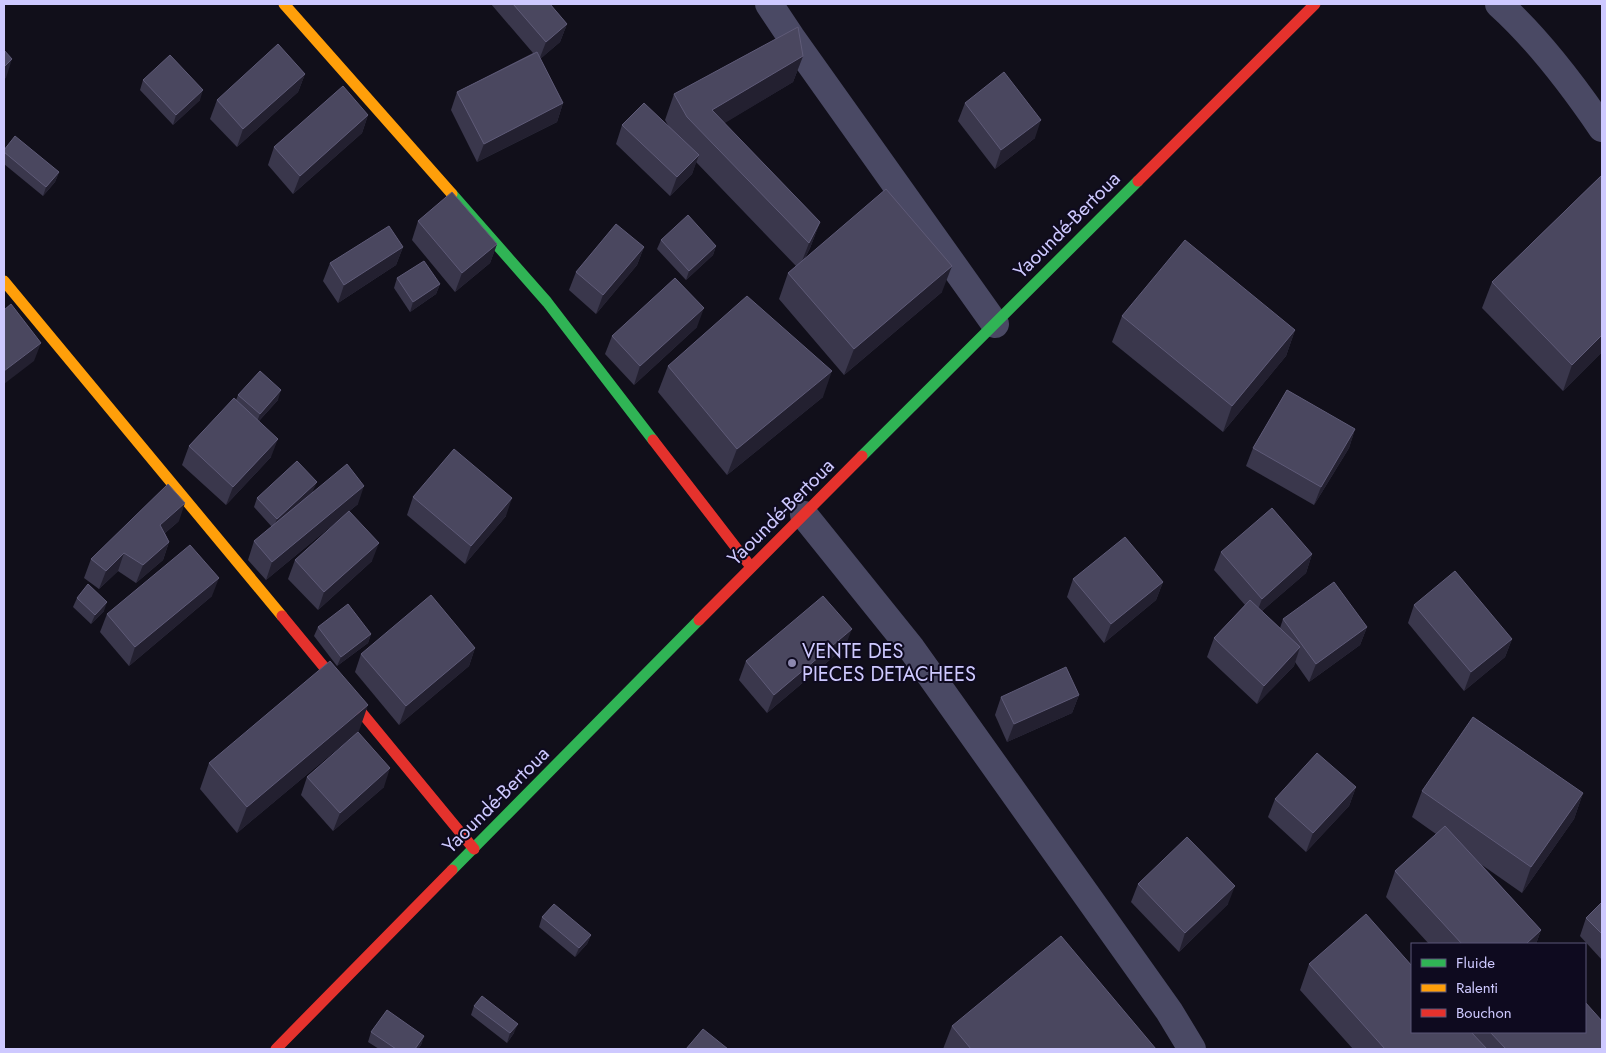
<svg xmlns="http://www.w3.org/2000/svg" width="1606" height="1053" font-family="Jost,sans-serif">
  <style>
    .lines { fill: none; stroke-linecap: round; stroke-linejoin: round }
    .street { stroke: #4a4964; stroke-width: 28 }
    .fast { stroke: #30b455; stroke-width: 11 }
    .slow { stroke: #ff9f0a; stroke-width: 11 }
    .jam { stroke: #e5322d; stroke-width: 11 }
    .wall { fill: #3a374c }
    .shaded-wall { fill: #232030 }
    .building { fill: #4a475f; stroke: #5f5b78 }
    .poi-dot { fill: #8c88af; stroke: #0e0a1f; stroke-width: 2 }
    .labels { text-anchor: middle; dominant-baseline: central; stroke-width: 4; stroke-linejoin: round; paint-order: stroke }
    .street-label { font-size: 20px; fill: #cec9ff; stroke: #0e0a1f }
    .poi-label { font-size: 20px; fill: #cec9ff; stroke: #0e0a1f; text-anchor: start }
  </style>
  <rect width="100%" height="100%" fill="#110f1a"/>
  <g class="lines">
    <g class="street">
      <polyline points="769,4 791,37 995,324"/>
      <path d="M1499,4C1539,40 1572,84 1602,128"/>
      <polyline points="804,515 911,648 1169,1011 1192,1049"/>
    </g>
    <g class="fast">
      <polyline points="452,194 547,302 653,440"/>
      <polyline points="862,456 1138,181"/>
      <polyline points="452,870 699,620"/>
    </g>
    <g class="slow">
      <polyline points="284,4 452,194"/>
      <polyline points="4,281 282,616"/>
    </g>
    <g class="jam">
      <polyline points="1138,181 1315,4"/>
      <polyline points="653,440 751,567"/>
      <polyline points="282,616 474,849"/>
      <polyline points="699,620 862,456"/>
      <polyline points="276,1049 452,870"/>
    </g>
  </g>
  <g class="wall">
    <polygon points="491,4 550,4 567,24 560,42 540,59 563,103 557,122 477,162 451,110 457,92 533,53"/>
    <polygon points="803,56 793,82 724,123 820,222 810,248 805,258 942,292 844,375 779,299 788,273 796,266 696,162 692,174 670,196 616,144 622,125 669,127 665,120 674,94"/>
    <polygon points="305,74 298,92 237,147 210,119 217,100"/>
    <polygon points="143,80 200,100 173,125 140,90"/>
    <polygon points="965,103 1035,138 995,169 958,121"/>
    <polygon points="368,115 362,133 293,194 268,165 274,147"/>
    <polygon points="4,150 59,172 55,182 43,196 4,164"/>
    <polygon points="1602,175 1602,352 1563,391 1482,308 1492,282"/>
    <polygon points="418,221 497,244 490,263 455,292 412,240"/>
    <polygon points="661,240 716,246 713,255 686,280 657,249"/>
    <polygon points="403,247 396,265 338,303 323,281 330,263"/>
    <polygon points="644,247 637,265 596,314 569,290 576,272"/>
    <polygon points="397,278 440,284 436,294 410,312 394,288"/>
    <polygon points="1122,316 1295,330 1286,356 1223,432 1112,342"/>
    <polygon points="697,327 634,385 605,354 612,336"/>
    <polygon points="668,366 823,397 727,475 658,392"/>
    <polygon points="238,395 278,400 259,421 271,457 226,505 182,465 189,446 236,400"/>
    <polygon points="1355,429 1349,448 1314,505 1246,466 1253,448"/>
    <polygon points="313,491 302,502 358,504 266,580 248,560 254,541 272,527 254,507 257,498"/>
    <polygon points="413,497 506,516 465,564 407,515"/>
    <polygon points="179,521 165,533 169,542 163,560 136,583 118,571 99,589 84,578 91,559"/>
    <polygon points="1221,552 1312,554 1306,573 1262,611 1280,628 1283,619 1367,627 1360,645 1309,682 1295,662 1294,666 1257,704 1207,657 1214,638 1245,605 1214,570"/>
    <polygon points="295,560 372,561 318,610 288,579"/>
    <polygon points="1073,579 1163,582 1156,600 1104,643 1067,597"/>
    <polygon points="212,596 129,666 100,632 107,614"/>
    <polygon points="77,598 104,611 91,624 73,607"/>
    <polygon points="1414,605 1512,639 1505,657 1464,691 1408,623"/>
    <polygon points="318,627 371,634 368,643 337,666 314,636"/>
    <polygon points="845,647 767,713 739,680 746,661"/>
    <polygon points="475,648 469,666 399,725 355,672 361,654"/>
    <polygon points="1079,695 1072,713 1007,742 995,715 1001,697"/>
    <polygon points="359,731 237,833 200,789 209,763"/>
    <polygon points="307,777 384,787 333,831 301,795"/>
    <polygon points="1356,787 1349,806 1306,852 1268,817 1275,799"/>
    <polygon points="1422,791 1583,793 1574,819 1522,893 1482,865 1541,930 1536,944 1429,944 1386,897 1395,871 1436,834 1412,817"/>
    <polygon points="1138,884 1228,904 1179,952 1131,902"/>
    <polygon points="1602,902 1602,960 1580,936 1586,918"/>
    <polygon points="542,917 591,935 587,944 575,957 539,927"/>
    <polygon points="1309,964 1473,1033 1473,1032 1585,1032 1602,1049 1353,1049 1300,990"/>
    <polygon points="474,1006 514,1033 507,1043 471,1015"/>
    <polygon points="952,1026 1156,1049 943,1049"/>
    <polygon points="371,1032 424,1036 421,1045 418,1049 379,1049 368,1042"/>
  </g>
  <g class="shaded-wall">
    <polygon points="567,24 560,42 539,60 546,42"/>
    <polygon points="803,56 793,82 705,135 712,110"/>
    <polygon points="12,59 6,78 4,79 4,67"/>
    <polygon points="305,74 298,92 237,147 243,129"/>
    <polygon points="203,90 200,100 173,125 176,115"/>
    <polygon points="563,103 557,122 477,162 484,144"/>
    <polygon points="368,115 362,133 293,194 300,176"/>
    <polygon points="1041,120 1035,138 995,169 1001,150"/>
    <polygon points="699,155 692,174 670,196 677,177"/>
    <polygon points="59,172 55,182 43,196 46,187"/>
    <polygon points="820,222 810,248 799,269 809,243"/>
    <polygon points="497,244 490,263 455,292 462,273"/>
    <polygon points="716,246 713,255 686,280 689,271"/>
    <polygon points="403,247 396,265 338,303 344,285"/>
    <polygon points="644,247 637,265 596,314 603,295"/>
    <polygon points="952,266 942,292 844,375 854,349"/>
    <polygon points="440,284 436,294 410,312 413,302"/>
    <polygon points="704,308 697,327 634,385 640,366"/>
    <polygon points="1295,330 1286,356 1223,432 1232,406"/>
    <polygon points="1602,335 1602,352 1563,391 1572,365"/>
    <polygon points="41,343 34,361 4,384 4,371"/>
    <polygon points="832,371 823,397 727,475 737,449"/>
    <polygon points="281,390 278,400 256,424 260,414"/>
    <polygon points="1355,429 1349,448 1314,505 1321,487"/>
    <polygon points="278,439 271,457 226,505 233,487"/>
    <polygon points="317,482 313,491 273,528 277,519"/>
    <polygon points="364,486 358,504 266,580 272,562"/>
    <polygon points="512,498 506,516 465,564 471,546"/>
    <polygon points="185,503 179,521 153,543 160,525"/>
    <polygon points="169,542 163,560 136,583 143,565"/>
    <polygon points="379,543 372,561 318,610 324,592"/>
    <polygon points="124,553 118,571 99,589 106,571"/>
    <polygon points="1312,554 1306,573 1255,617 1262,599"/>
    <polygon points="219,578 212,596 129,666 135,647"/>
    <polygon points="1163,582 1156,600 1104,643 1111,624"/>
    <polygon points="107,602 104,611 91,624 95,615"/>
    <polygon points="1367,627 1360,645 1309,682 1316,664"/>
    <polygon points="852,629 845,647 767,713 774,695"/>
    <polygon points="371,634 368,643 337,666 341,657"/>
    <polygon points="1512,639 1505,657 1464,691 1471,672"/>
    <polygon points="1300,647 1294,666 1257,704 1264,686"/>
    <polygon points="475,648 469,666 399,725 406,706"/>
    <polygon points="1079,695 1072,713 1007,742 1014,724"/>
    <polygon points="368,705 359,731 237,833 247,807"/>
    <polygon points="390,768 384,787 333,831 340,813"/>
    <polygon points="1356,787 1349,806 1306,852 1313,833"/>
    <polygon points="1583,793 1574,819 1522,893 1531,867"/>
    <polygon points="1235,886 1228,904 1179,952 1185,933"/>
    <polygon points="1541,930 1536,944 1526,944"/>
    <polygon points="591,935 587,944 575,957 579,948"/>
    <polygon points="518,1024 514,1033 507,1043 510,1033"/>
    <polygon points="424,1036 421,1045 418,1049 415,1049"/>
  </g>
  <g class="building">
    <polygon points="513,4 550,4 567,24 546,42"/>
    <polygon points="798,27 803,56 712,110 820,222 809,243 687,117 674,94"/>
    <polygon points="278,44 305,74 243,129 217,100"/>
    <polygon points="4,50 12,59 4,67"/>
    <polygon points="537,52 563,103 484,144 457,92"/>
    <polygon points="170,55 203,90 176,115 143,80"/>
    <polygon points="1004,72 1041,120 1001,150 965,103"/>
    <polygon points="343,86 368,115 300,176 274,147"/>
    <polygon points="644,103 699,155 677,177 622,125"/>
    <polygon points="15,136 59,172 46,187 4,152 4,150"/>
    <polygon points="1602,175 1602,335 1572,365 1492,282"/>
    <polygon points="886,189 952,266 854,349 788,273"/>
    <polygon points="452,192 497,244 462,273 418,221"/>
    <polygon points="688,215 716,246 689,271 661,240"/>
    <polygon points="616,224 644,247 603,295 576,272"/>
    <polygon points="389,226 403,247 344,285 330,263"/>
    <polygon points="1185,240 1295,330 1232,406 1122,316"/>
    <polygon points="424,261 440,284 413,302 397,278"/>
    <polygon points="675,278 704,308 640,366 612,336"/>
    <polygon points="747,296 832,371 737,449 668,366"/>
    <polygon points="11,304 41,343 4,371 4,310"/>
    <polygon points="260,371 281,390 260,414 238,395"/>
    <polygon points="1287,390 1355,429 1321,487 1253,448"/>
    <polygon points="234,398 278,439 233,487 189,446"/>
    <polygon points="454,449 512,498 471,546 413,497"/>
    <polygon points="297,461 317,482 277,519 257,498"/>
    <polygon points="347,464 364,486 272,562 254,541"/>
    <polygon points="168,484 185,503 160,525 169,542 143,565 124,553 106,571 91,559"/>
    <polygon points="1272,508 1312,554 1262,599 1221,552"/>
    <polygon points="349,511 379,543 324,592 295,560"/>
    <polygon points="1125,537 1163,582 1111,624 1073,579"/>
    <polygon points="190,545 219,578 135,647 107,614"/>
    <polygon points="1455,571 1512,639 1471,672 1414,605"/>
    <polygon points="1334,582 1367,627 1316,664 1283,619"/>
    <polygon points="88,584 107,602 95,615 77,598"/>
    <polygon points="431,595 475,648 406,706 361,654"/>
    <polygon points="823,596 852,629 774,695 746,661"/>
    <polygon points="1250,600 1300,647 1264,686 1214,638"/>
    <polygon points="348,604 371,634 341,657 318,627"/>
    <polygon points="330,661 368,705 247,807 209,763"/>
    <polygon points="1066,667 1079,695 1014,724 1001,697"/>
    <polygon points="1473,717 1583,793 1531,867 1422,791"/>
    <polygon points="358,732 390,768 340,813 307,777"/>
    <polygon points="1317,753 1356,787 1313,833 1275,799"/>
    <polygon points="1445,826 1541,930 1526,944 1462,944 1395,871"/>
    <polygon points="1187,837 1235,886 1185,933 1138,884"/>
    <polygon points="1602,902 1602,934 1586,918"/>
    <polygon points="554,904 591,935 579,948 542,917"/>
    <polygon points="1366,914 1412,966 1412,1032 1471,1032 1487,1049 1385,1049 1309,964"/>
    <polygon points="1061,936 1156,1049 971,1049 952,1026"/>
    <polygon points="482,996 518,1024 510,1033 474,1006"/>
    <polygon points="1585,1002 1602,1021 1602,1049 1506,1049 1490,1032 1585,1032"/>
    <polygon points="387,1010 424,1036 415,1049 396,1049 371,1032"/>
    <polygon points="703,1029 728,1049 686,1049"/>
  </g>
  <circle class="poi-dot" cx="792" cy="663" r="5"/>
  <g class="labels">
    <g class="street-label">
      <text transform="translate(1067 225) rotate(-45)">Yaoundé-Bertoua</text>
      <text transform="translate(781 512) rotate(-45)">Yaoundé-Bertoua</text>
      <text transform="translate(496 800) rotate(-45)">Yaoundé-Bertoua</text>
    </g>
    <g class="poi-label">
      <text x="802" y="651">VENTE DES<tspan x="802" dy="23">PIECES DETACHEES</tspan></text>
    </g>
  </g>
  <rect width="1606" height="1053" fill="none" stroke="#cec9ff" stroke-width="10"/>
  <rect x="1411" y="943" width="175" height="90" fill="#0e0a1f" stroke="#5b5679"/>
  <rect x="1421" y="959" width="25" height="8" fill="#30b455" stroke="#5b5679"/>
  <text x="1456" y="968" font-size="15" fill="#cec9ff">Fluide</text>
  <rect x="1421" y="984" width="25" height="8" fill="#ff9f0a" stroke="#5b5679"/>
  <text x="1456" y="993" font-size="15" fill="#cec9ff">Ralenti</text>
  <rect x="1421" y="1009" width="25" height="8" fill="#e5322d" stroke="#5b5679"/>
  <text x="1456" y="1018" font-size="15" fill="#cec9ff">Bouchon</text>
</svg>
